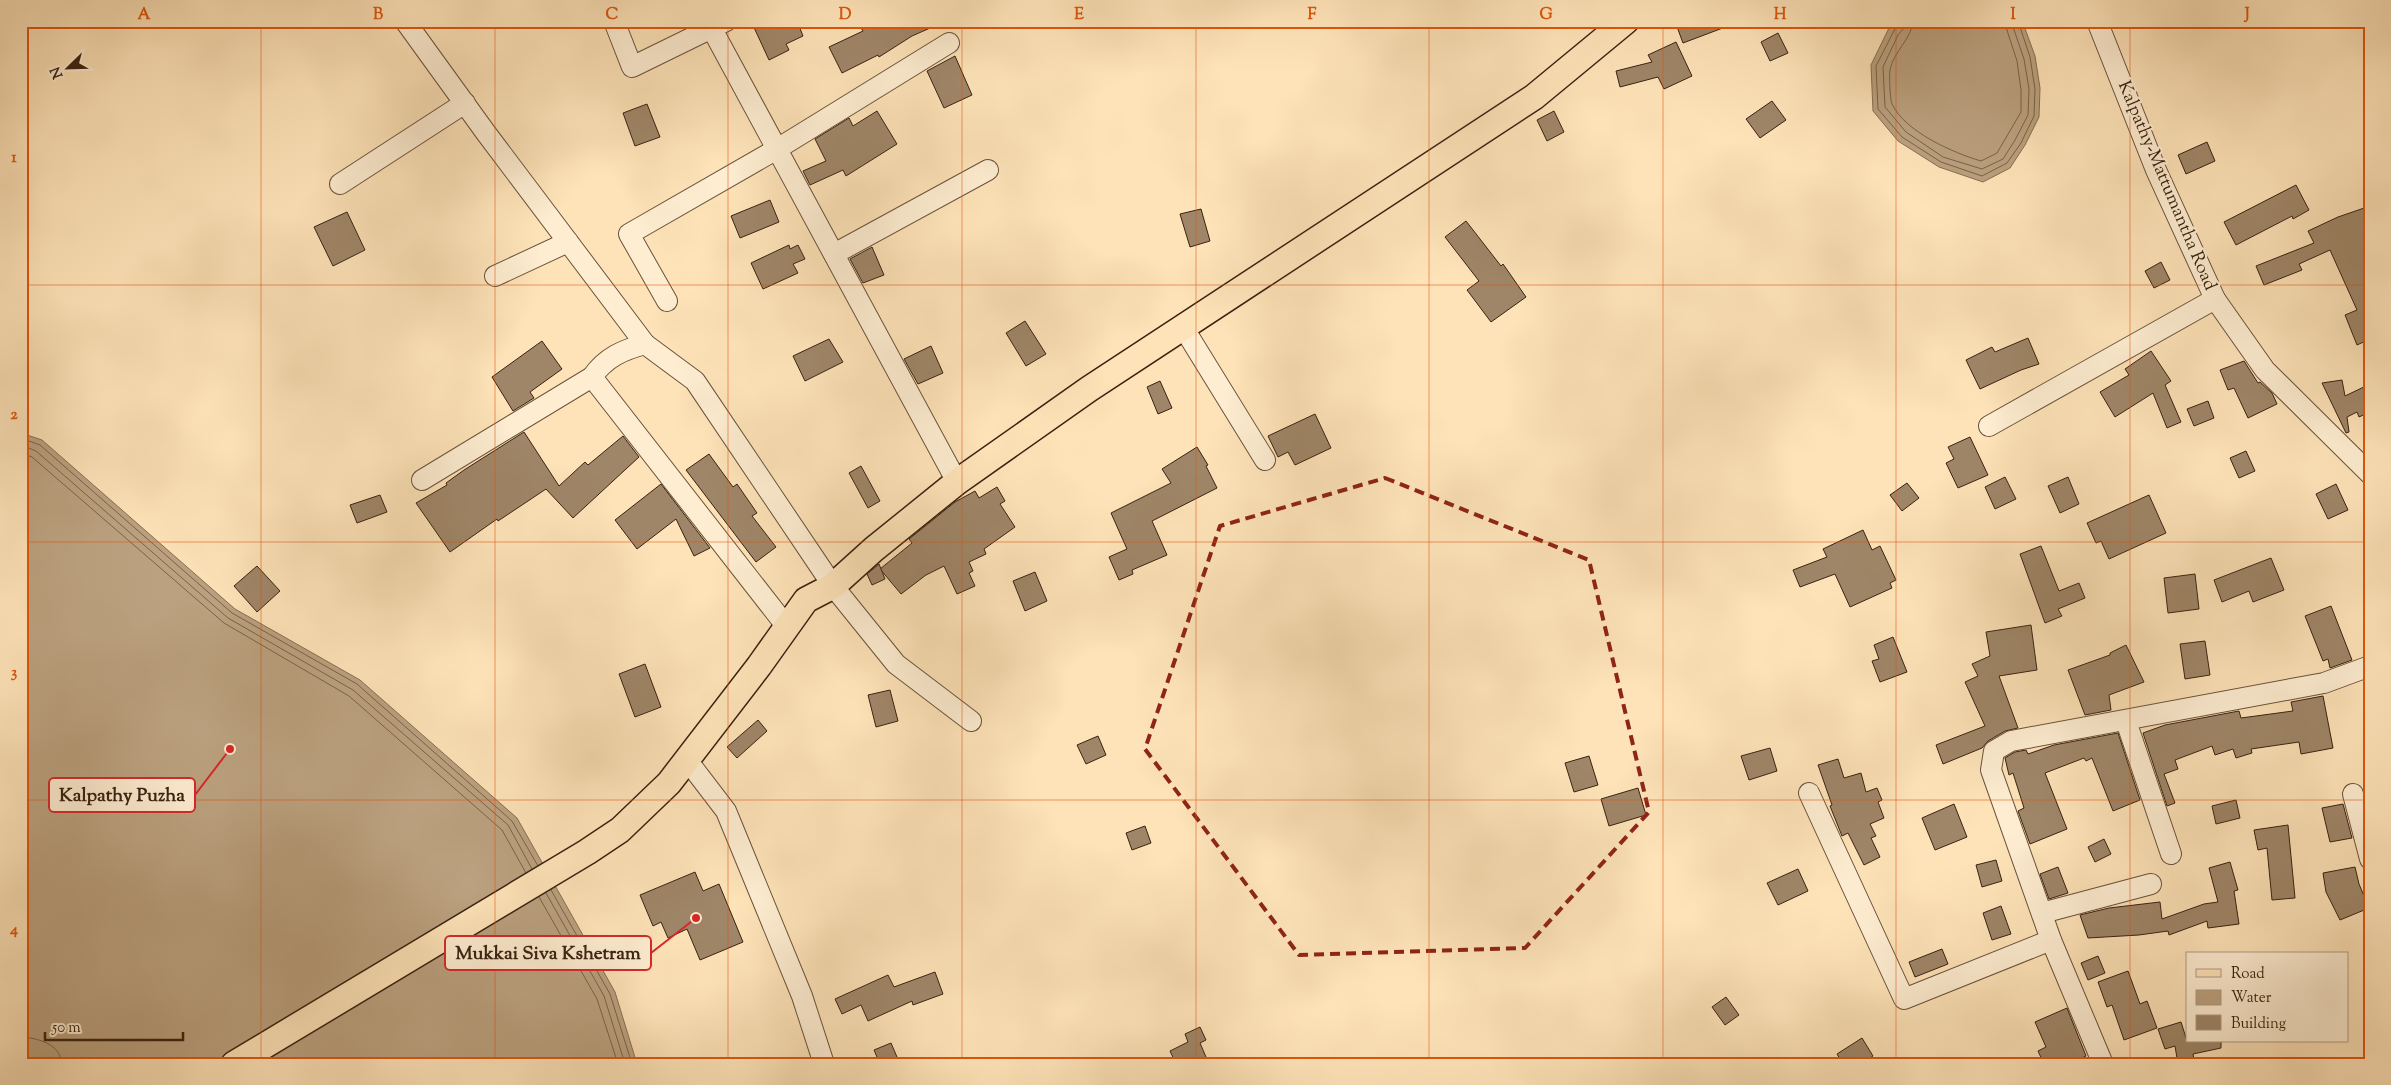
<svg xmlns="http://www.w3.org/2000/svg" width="2391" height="1085" font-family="'Sorts Mill Goudy',serif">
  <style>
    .water { fill: #bba17f; stroke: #876e53 }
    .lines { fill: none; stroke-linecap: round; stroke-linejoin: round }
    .shore { stroke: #7a6248; stroke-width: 1 }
    .building { fill: #9f8668; stroke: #392211 }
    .minor-casing { stroke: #6a523b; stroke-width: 22 }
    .major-casing { stroke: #392211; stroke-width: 28 }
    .minor { stroke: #feedd1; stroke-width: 20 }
    .major { stroke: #fee3b8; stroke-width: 25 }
    .marked { fill: none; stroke: #8f2418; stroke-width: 4; stroke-dasharray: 10 6; stroke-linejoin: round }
    .grid { fill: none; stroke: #df560c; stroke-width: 1; stroke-opacity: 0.55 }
    .labels { text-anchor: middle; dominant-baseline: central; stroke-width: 4.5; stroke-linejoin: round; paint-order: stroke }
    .street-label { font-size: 18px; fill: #392211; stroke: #feedd1 }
    .leader { fill: none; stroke: #d62828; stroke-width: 2 }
    .callout-dot { fill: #d62828; stroke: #feedd1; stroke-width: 2 }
    .callout { fill: #feedd1; stroke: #d62828; stroke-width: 2 }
    .callout-label { font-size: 19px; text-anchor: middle; font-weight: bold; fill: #392211 }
    .neatline { fill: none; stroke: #df560c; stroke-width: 2 }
    .grid-label { font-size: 16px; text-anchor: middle; font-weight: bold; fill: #df560c }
  </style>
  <rect width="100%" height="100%" fill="#fee3b8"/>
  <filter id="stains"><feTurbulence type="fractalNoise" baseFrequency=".004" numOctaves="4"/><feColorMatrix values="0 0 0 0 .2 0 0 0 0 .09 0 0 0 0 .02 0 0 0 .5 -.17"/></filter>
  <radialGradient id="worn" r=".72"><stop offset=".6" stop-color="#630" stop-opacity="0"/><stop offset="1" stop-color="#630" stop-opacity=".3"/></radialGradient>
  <g class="water">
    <polygon points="1896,21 2023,23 2035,56 2040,88 2039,117 2025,145 2010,168 1983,182 1939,167 1898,141 1873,111 1871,65 1889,28"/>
    <polygon points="21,433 42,440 235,609 360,680 517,818 615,992 637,1064 51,1064 21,1055"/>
  </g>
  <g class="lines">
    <g class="shore">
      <polyline points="1899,21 1876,66 1878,109 1902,137 1941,162 1982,176 2007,163 2021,143 2034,116 2035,89 2030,57 2018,21"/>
      <polyline points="1905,21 1904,28 1898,35 1883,67 1885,107 1906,132 1943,157 1982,169 2003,159 2015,140 2028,115 2029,89 2024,59 2011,21"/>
      <path d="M1913,21C1912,39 1893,52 1890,70C1889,75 1890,100 1892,104C1905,132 1954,153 1981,161L1997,153L2021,112V90L2017,61L2004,21"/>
      <polyline points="21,438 40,445 232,613 357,684 512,821 538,866"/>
      <polyline points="21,445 36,451 228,618 353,690 508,825 532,869"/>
      <polyline points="21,453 32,457 224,623 349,696 502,830 526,873"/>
      <polyline points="551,890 610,994 632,1064"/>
      <polyline points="546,893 604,996 625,1064"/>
      <polyline points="539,897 597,999 618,1064"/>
      <path d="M21,1037C38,1038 61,1044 62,1064"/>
    </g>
  </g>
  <g class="building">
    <polygon points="751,21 797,21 803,36 786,44 789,50 769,60"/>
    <polygon points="872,21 946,21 912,36 879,57 878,55 842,73 829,47 863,31 861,28"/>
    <polygon points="1684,21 1736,21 1736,23 1683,43 1676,24"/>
    <polygon points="1778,33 1788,53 1770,61 1761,42"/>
    <polygon points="1676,42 1692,76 1664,89 1658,77 1620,87 1616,71 1652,62 1648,55"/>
    <polygon points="955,56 972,95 944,108 927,71"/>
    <polygon points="1772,101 1786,120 1760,138 1746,119"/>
    <polygon points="647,104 660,137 635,146 623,113"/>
    <polygon points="877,111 897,144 846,176 843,170 810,185 803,171 826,161 815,139 849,118 853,126"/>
    <polygon points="1554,111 1564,132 1547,141 1537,120"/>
    <polygon points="2207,142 2215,161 2186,174 2178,155"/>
    <polygon points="2296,185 2309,210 2293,219 2292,216 2236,245 2224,222"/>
    <polygon points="770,200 779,222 740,238 731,216"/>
    <polygon points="2370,206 2370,339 2357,345 2345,315 2357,310 2330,250 2299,264 2302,270 2264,285 2256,266 2314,243 2308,231 2338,217"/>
    <polygon points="1201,209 1210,241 1190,247 1180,214"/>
    <polygon points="347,212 365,250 333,266 314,227"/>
    <polygon points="1466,221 1501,266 1503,264 1526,297 1491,322 1467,290 1479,281 1445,237"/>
    <polygon points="789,245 790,249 798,245 805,259 793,264 798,273 763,289 751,263"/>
    <polygon points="872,247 884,275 863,283 850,259"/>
    <polygon points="2161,262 2170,280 2154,288 2145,271"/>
    <polygon points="1025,321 1046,354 1026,366 1006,333"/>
    <polygon points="2028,338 2039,364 2021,370 1980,389 1966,360 1992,347 1995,352"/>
    <polygon points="829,339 843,362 805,381 793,356"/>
    <polygon points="542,341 562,369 530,392 534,398 513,411 492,377"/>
    <polygon points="931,346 943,373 918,384 904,359"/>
    <polygon points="2151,351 2171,381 2165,385 2181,422 2167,428 2153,393 2115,417 2100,392 2129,375 2125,369"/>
    <polygon points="2244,361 2258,383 2260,382 2272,393 2277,404 2248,418 2234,388 2228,390 2220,370"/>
    <polygon points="2342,380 2345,396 2370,384 2370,412 2359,417 2357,412 2347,417 2349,432 2346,433 2322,383"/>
    <polygon points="1160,381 1172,408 1158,414 1147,387"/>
    <polygon points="2208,401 2214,418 2194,426 2187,409"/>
    <polygon points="1315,414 1331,448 1295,465 1288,452 1278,457 1268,436"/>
    <polygon points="524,432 559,486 585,462 588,465 623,436 639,457 573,518 546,489 498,521 497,519 450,552 416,503 447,485 446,483 464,470"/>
    <polygon points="1970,437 1988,475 1958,488 1946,463 1954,459 1948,447"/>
    <polygon points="1197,447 1208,465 1206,466 1217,488 1152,521 1167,555 1132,570 1133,574 1119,580 1109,557 1127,549 1111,513 1171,483 1162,469"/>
    <polygon points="2246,451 2255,471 2239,478 2230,458"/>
    <polygon points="709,454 733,487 737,484 757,513 752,516 776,547 756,562 686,470"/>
    <polygon points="861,466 880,501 868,508 849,473"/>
    <polygon points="2005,477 2016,499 1995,509 1985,487"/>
    <polygon points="2068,477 2079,504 2060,513 2048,486"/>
    <polygon points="1907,483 1919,498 1902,511 1890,495"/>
    <polygon points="661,484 710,548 694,556 676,519 637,549 615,520"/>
    <polygon points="2336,484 2348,510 2328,519 2316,494"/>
    <polygon points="997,487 1005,501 1000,504 1015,527 984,549 986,554 969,562 973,571 969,573 975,586 957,594 944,566 926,575 901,594 880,569 912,543 909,539 955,502 975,491 979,498"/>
    <polygon points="380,495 387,512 357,523 350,505"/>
    <polygon points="2149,495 2166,533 2109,559 2101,541 2096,543 2087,523"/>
    <polygon points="1863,530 1872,550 1880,546 1896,580 1890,583 1892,588 1850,607 1835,574 1800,587 1793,570 1827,557 1823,549"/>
    <polygon points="2041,546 2059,591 2079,583 2085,598 2058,609 2062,616 2045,623 2020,554"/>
    <polygon points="2271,558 2284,590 2253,602 2249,591 2222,602 2214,580"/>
    <polygon points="879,564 885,579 872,585 867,574"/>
    <polygon points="257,566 280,591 257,612 234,586"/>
    <polygon points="1035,572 1047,601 1025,611 1013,581"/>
    <polygon points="2195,574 2199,609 2168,613 2164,578"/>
    <polygon points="2331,606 2352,660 2330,668 2328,659 2323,661 2305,616"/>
    <polygon points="2031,625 2037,670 1999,676 2018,728 2005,731 1988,741 1982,748 1943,764 1936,745 1985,726 1965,682 1978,676 1972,664 1990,656 1986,632"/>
    <polygon points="1893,637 1907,672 1880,682 1872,661 1879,659 1874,645"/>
    <polygon points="2205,641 2210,675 2185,679 2180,644"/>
    <polygon points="2126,645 2144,682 2109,695 2111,710 2085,715 2068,670 2110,655 2110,653"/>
    <polygon points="645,664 661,707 635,717 619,674"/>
    <polygon points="890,690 898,721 876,727 868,695"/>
    <polygon points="2323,696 2333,748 2301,754 2299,742 2251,749 2252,753 2236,758 2233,749 2215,755 2212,746 2175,760 2178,769 2164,774 2175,803 2167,806 2143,733 2165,725 2239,711 2241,718 2293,711 2291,702"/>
    <polygon points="758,720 767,731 737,758 727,747"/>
    <polygon points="2118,733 2140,800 2113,811 2092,758 2086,761 2084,758 2045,773 2067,829 2030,844 2018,811 2024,808 2013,773 2009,775 2005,758 2015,752 2026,750 2028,754 2054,745"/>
    <polygon points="1098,736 1106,755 1086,764 1077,745"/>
    <polygon points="1770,748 1777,771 1749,780 1741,756"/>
    <polygon points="1589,756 1598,785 1574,792 1565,763"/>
    <polygon points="1838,759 1844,778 1861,773 1866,792 1877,788 1882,800 1878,802 1884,818 1870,824 1876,836 1871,838 1880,857 1864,865 1848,833 1842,836 1830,806 1832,805 1818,765"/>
    <polygon points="1638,788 1646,815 1609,826 1601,799"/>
    <polygon points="2236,800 2240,818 2216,824 2212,806"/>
    <polygon points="1954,804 1967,837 1935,850 1922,818"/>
    <polygon points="2343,804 2352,838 2330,842 2322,808"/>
    <polygon points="2288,825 2295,898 2272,900 2267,848 2258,850 2254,830"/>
    <polygon points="1145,826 1151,843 1132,850 1126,833"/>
    <polygon points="2104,839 2111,854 2095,862 2088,847"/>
    <polygon points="1996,860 2002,881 1982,887 1976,865"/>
    <polygon points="2230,862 2238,890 2234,891 2239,924 2208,928 2207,921 2169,935 2168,931 2139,935 2088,938 2080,915 2109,908 2160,902 2162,919 2204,904 2218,902 2209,868"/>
    <polygon points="2058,867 2068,893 2049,899 2040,874"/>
    <polygon points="2355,867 2359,884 2369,908 2340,920 2326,892 2323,873"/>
    <polygon points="1798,869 1808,891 1778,905 1767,883"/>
    <polygon points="695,872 703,891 719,884 743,942 700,960 687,929 668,938 661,922 653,926 640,895"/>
    <polygon points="2001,906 2011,934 1992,940 1983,913"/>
    <polygon points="1942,949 1948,964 1915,977 1909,962"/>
    <polygon points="2098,956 2105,973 2088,980 2081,963"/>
    <polygon points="2128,971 2140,1004 2147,1001 2157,1028 2124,1040 2112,1005 2107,1007 2098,982"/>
    <polygon points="935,972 943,994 913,1005 912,1001 868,1021 861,1005 842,1014 835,999 888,975 894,987"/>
    <polygon points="1726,997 1739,1015 1725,1025 1712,1007"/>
    <polygon points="2067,1008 2086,1056 2069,1064 2044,1064 2038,1051 2046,1047 2035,1022"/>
    <polygon points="2181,1022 2187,1041 2221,1041 2221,1048 2193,1054 2195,1064 2178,1064 2175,1046 2165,1049 2158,1029"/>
    <polygon points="1200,1027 1206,1040 1200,1043 1209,1064 1176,1064 1170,1051 1188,1042 1185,1034"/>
    <polygon points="1862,1038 1873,1056 1861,1064 1843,1064 1837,1054"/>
    <polygon points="891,1043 900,1064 880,1064 874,1050"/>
  </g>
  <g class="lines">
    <defs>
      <g id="minor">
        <polyline points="405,21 486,133 645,344 695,381 833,586 896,664 971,721"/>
        <polyline points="614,21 632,67 726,21"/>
        <polyline points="2097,21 2156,170 2215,299 2265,370 2370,474"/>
        <polyline points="712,29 957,482"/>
        <polyline points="340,184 465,103"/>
        <polyline points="834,254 988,170"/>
        <polyline points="495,276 568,242"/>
        <polyline points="667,301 629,234 777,149 949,43"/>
        <polyline points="1183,327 1265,460"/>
        <polyline points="592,377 787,627"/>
        <polyline points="1989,426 2215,299"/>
        <path d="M422,480L592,377C606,357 623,350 645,344"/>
        <polyline points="2126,721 2171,854"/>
        <polyline points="687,760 726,811 802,996 824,1064"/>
        <polyline points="1809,793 1904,999 2051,940"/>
        <polyline points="2353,794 2370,859"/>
        <polyline points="2042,913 2151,884"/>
        <polyline points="2103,1064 2051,940 1991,770 1994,751 2011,741 2324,683 2370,666"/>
      </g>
      <polyline id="major" points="234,1064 587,852 620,830 669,783 759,666 806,600 833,586 874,549 957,482 1089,389 1534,97 1626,21"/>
    </defs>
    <use href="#minor" class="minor-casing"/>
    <use href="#major" class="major-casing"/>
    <use href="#minor" class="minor"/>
    <use href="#major" class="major"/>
  </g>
  <path class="marked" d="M1385,478L1589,560L1649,812L1525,948L1299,955L1145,749L1220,526Z"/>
  <path class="grid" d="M261,21V1064M495,21V1064M728,21V1064M962,21V1064M1196,21V1064M1429,21V1064M1663,21V1064M1896,21V1064M2130,21V1064M21,285H2370M21,542H2370M21,800H2370"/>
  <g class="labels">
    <g class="street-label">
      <text transform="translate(2166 186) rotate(67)">Kalpathy-Mattumantha Road</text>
    </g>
  </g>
  <path class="leader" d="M230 749L195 795M696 918L651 953"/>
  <g class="callout-dot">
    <circle cx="230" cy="749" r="5"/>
    <circle cx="696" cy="918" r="5"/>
  </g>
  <g class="callout">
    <rect x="49" y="778" width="146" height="34" rx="5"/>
    <rect x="445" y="936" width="206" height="34" rx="5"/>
  </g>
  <g class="callout-label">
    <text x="122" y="801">Kalpathy Puzha</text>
    <text x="548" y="959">Mukkai Siva Kshetram</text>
  </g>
  <rect width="2391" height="1085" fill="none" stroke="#fee3b8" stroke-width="55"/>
  <rect x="2186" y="952" width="162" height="90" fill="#feedd1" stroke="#af9c84"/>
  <rect x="2196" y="969" width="25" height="8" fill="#fee3b8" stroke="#af9c84"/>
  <text x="2231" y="978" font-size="15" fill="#392211">Road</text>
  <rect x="2196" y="990" width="25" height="15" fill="#bba17f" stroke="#af9c84"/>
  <text x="2231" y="1002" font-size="15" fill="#392211">Water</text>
  <rect x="2196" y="1015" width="25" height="15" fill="#9f8668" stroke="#af9c84"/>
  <text x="2231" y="1028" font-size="15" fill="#392211">Building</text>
  <g transform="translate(68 68) rotate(247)" stroke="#feedd1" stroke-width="4" paint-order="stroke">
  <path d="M0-4L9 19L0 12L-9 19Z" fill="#392211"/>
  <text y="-8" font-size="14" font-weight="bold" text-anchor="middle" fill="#392211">N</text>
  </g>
  <path d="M45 1032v8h138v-8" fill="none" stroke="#392211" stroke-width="2.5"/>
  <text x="52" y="1032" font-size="15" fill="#392211" stroke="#feedd1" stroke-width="4" paint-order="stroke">50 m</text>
  <rect x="28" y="28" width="2336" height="1030" class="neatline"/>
  <g class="grid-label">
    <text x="144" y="19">A</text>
    <text x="378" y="19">B</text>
    <text x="612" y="19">C</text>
    <text x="845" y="19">D</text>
    <text x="1079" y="19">E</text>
    <text x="1312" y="19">F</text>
    <text x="1546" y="19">G</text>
    <text x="1780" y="19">H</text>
    <text x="2013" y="19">I</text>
    <text x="2247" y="19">J</text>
    <text x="14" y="162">1</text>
    <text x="14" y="419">2</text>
    <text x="14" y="677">3</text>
    <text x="14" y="934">4</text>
  </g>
  <rect width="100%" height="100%" filter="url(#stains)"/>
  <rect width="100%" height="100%" fill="url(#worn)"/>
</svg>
